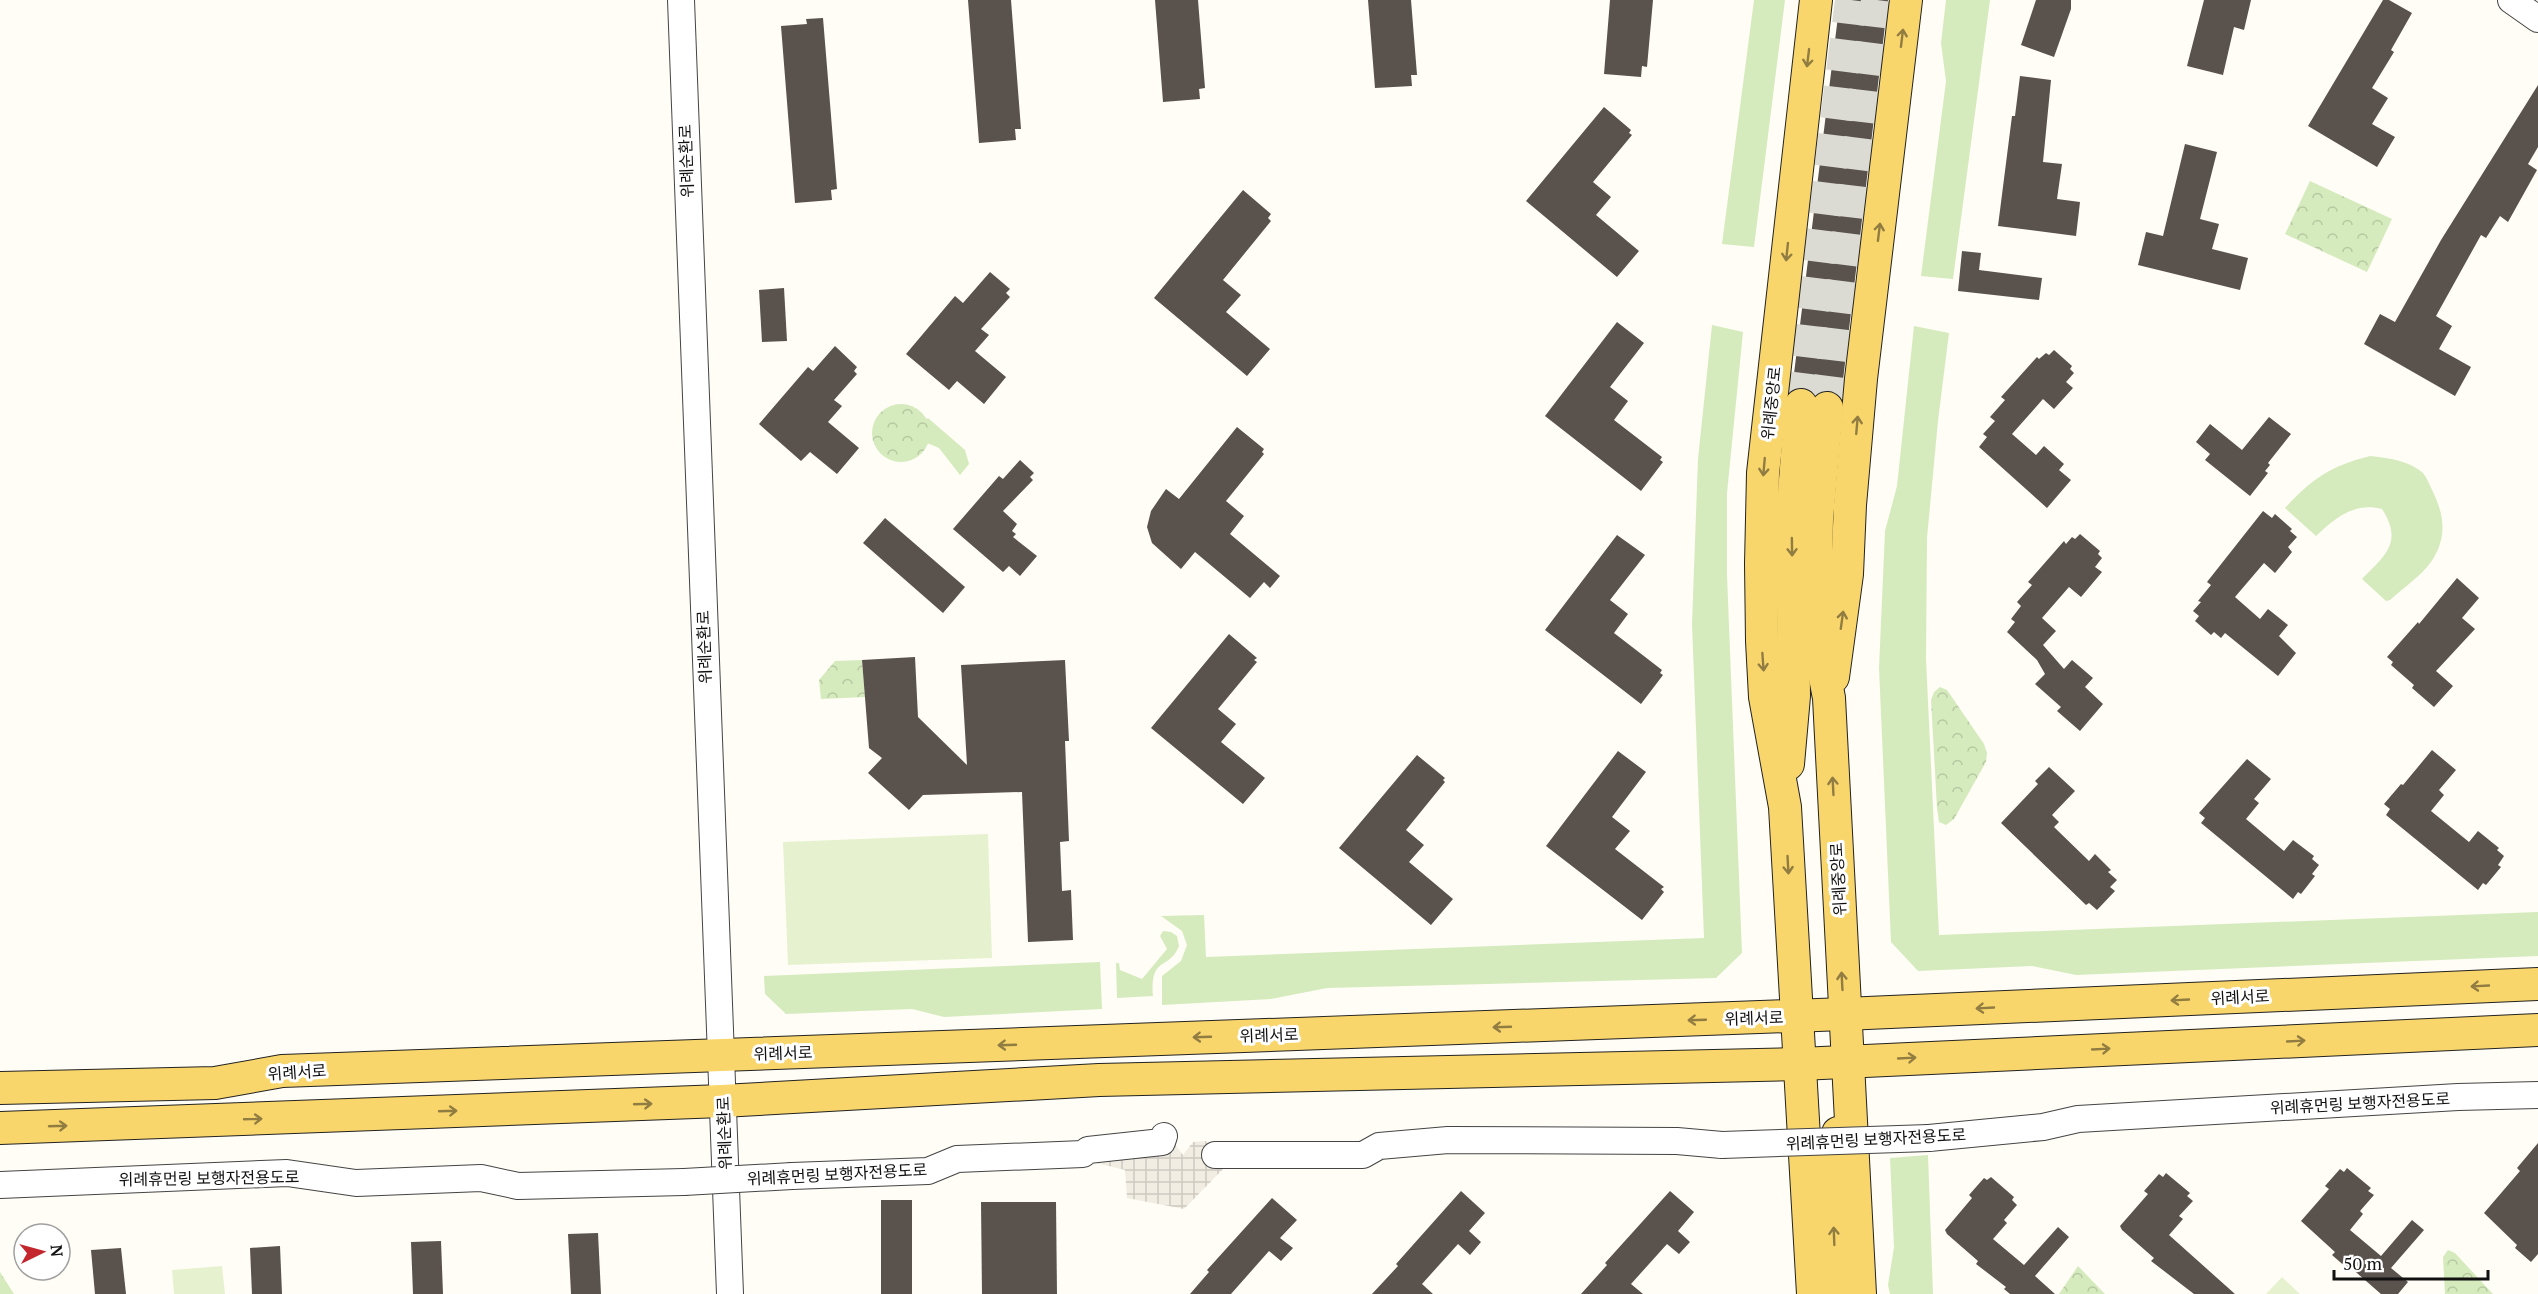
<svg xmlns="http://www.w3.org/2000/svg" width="2538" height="1294" font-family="'PT Serif','Noto Sans KR',serif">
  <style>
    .grass { fill: #d5ebbd }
    .park { fill: url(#park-crowns) }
    .pitch { fill: #e6f2cf }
    .plaza { fill: url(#plaza-grid) }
    .building { fill: #5a524d }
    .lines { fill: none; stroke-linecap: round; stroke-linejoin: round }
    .major-tunnel { stroke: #dbdad3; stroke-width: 32; stroke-dasharray: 32 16; stroke-linecap: butt }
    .minor-casing { stroke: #444; stroke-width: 28 }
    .major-casing { stroke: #222; stroke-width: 34 }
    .minor { stroke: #fff; stroke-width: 26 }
    .major { stroke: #f9d66b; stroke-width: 32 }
    .minor-bridge-casing { stroke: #444; stroke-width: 28; stroke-linecap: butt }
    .minor-bridge { stroke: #fff; stroke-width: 26 }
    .oneway { stroke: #917d42 }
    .labels { text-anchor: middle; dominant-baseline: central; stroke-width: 6; stroke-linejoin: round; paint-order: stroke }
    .street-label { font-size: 16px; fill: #111; stroke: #fff }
  </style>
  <defs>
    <pattern id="park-crowns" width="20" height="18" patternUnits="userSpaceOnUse" patternTransform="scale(1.5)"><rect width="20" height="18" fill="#d5ebbd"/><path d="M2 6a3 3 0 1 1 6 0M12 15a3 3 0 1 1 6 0" fill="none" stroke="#b6c8a1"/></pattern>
    <pattern id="plaza-grid" width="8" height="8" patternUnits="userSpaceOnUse" patternTransform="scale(1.5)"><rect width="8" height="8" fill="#f1ede2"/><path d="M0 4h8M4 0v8" fill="none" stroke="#cecac1"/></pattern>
  </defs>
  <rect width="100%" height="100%" fill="#fffdf5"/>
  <g class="grass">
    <polygon points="1754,0 1785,0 1754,247 1722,244"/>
    <polygon points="1946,0 1990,0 1953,279 1921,276 1946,81 1941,43"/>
    <polygon points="1712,325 1743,332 1727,493 1727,575 1742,953 1716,978 1327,988 1271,999 1162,1005 1162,976 1181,961 1187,945 1182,931 1161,916 1204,915 1206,957 1704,938 1692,624 1698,459"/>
    <polygon points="1914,326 1949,333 1938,421 1927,538 1926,659 1939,935 2538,912 2538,956 2076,975 2032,966 1918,971 1891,942 1879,668 1885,531 1897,486"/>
    <polygon points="928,418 965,450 969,464 960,475 939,448 927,443 929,428 926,419"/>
    <path d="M2370,456C2388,458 2407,460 2422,472C2427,477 2430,486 2433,492C2445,517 2447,538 2431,562C2421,576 2403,588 2390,600L2386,601L2362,579C2384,556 2404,543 2382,509C2354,502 2335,518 2316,536L2285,508C2312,479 2330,466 2370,456Z"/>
    <path d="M1163,931L1171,932L1177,936L1179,946C1169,971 1150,955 1153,996L1117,998L1116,963H1119L1120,970L1142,979L1167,949L1160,936Z"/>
    <polygon points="1100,962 1102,1009 944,1017 912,1009 786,1014 765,994 764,976"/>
    <polygon points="1928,1155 1933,1294 1890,1294 1888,1285 1894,1247 1890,1158"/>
  </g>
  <g class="park">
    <polygon points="2310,181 2392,219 2367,272 2285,234"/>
    <circle cx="901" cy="433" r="29"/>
    <polygon points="862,660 865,697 821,699 819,680 835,661"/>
    <polygon points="1940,687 1947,690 1984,744 1987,753 1986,762 1954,819 1946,825 1939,822 1937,808 1931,700 1934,692"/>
    <polygon points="2448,1250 2455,1253 2493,1294 2445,1294 2443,1257"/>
    <polygon points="2078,1266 2105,1294 2059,1294"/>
    <polygon points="0,1272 14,1294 0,1294"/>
  </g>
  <g class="pitch">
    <polygon points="988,834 992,958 788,965 783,842"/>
    <polygon points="222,1266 225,1294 174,1294 172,1270"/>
    <polygon points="2282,1277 2300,1294 2266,1294"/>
  </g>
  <polygon class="plaza" points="1168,1136 1183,1155 1193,1142 1206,1141 1224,1168 1184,1209 1127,1198 1125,1170 1084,1160"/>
  <g class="building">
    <polygon points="968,0 1011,0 1021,129 1015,129 1016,140 979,143"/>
    <polygon points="1155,0 1198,0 1205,88 1199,89 1200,99 1163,102"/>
    <polygon points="1368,0 1411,0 1417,75 1411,75 1412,86 1375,88"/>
    <polygon points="1610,0 1653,0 1647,67 1642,66 1641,77 1604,74"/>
    <polygon points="1840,0 1888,0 1841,397 1829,390 1815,395 1803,387 1792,390"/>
    <polygon points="2036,0 2071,0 2071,9 2054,57 2021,45"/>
    <polygon points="2204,0 2251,0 2244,30 2234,27 2223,75 2187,66"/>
    <polygon points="2383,0 2389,0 2412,13 2391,50 2394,52 2372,88 2388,98 2372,124 2395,137 2377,167 2308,126"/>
    <polygon points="823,18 837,189 831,190 832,200 795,203 781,26 807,24 806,19"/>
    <polygon points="2020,76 2051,80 2043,162 2062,164 2057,199 2080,202 2076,236 1998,226 2012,116 2015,116"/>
    <polygon points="2538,85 2538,147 2528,164 2537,170 2508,222 2500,216 2486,238 2481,235 2436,316 2452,326 2439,349 2471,367 2455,396 2364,344 2380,314 2395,322 2441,240"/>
    <polygon points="1604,107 1631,130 1629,133 1632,135 1593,182 1611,197 1596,215 1639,251 1617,277 1526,201"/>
    <polygon points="2185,144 2217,152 2200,219 2219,224 2212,249 2248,258 2240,290 2138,265 2146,232 2163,236"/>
    <polygon points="1243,190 1271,214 1268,218 1271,221 1223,280 1241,295 1226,312 1270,349 1247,376 1154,298"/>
    <polygon points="1962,251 1981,253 1979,270 2042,278 2039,300 1958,291"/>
    <polygon points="990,272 1010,289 1006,293 1010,297 981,329 989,335 975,351 1006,377 984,404 957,381 949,390 906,354 955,296 963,303"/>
    <polygon points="784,288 787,341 762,342 759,290"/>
    <polygon points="1617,322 1644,343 1610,387 1628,401 1614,420 1662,457 1660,460 1663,462 1641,491 1545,416"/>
    <polygon points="835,346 857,367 854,371 857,374 834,400 842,406 828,422 859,448 837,474 810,452 801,461 759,424 808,367 813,371"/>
    <polygon points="2054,350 2072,366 2070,369 2074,373 2066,382 2073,388 2054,409 2043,399 2012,434 2036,455 2044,446 2064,464 2059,470 2071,480 2047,508 1979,447 1987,437 1983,434 1995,421 1990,417 2005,400 2001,397 2037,357 2039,359 2046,353 2049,355"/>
    <polygon points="2269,417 2291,434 2268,463 2270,465 2265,471 2268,473 2250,496 2205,460 2210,454 2196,442 2210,424 2242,450"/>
    <polygon points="1237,427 1264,449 1262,452 1264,454 1226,501 1244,516 1230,534 1280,576 1270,588 1264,582 1250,598 1195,552 1181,569 1152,543 1147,527 1151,511 1166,489 1179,499"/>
    <polygon points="1020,460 1034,473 1030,477 1033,480 1003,511 1017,524 1012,531 1016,534 1013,537 1037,556 1020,576 1009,566 1003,572 953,529 999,476 1003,479"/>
    <polygon points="2263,511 2272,518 2275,514 2292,529 2290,531 2297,537 2288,547 2292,552 2275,573 2264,563 2235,597 2260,619 2268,609 2288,625 2279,636 2296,653 2278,676 2225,633 2221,638 2214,632 2211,635 2195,621 2199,616 2193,611 2201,602 2198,601 2211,585 2207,582"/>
    <polygon points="885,518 965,587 943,613 863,543"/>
    <polygon points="2080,534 2100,551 2098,554 2102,558 2095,567 2102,572 2081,597 2069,587 2042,618 2056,631 2043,645 2064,669 2072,660 2093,678 2085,687 2103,704 2080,731 2057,711 2061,707 2035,684 2045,674 2037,660 2007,632 2015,622 2011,619 2021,606 2017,602 2032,585 2028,582 2064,541 2066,544 2072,537 2075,539"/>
    <polygon points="1617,535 1645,555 1610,600 1628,614 1614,633 1662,670 1660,673 1663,675 1641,704 1545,630"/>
    <polygon points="2457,578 2479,598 2462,618 2475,629 2436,671 2453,686 2434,707 2412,688 2414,685 2391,665 2393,662 2387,657 2418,622 2419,624"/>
    <polygon points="1229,634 1257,658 1254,660 1257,662 1218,709 1236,724 1221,742 1265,778 1243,804 1151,728"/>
    <polygon points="915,657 918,717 967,765 961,665 1065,660 1069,741 1065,741 1069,841 1060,842 1062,891 1071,890 1073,940 1028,942 1022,792 923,795 909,810 868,773 882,758 869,748 862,660"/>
    <polygon points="2432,750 2456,770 2439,790 2444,795 2431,811 2469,842 2478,831 2499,848 2497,850 2504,856 2498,865 2501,867 2486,885 2483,883 2478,890 2386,815 2390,809 2384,804 2401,784 2403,785"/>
    <polygon points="1618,751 1646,772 1612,817 1630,831 1615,849 1664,887 1661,889 1664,892 1642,920 1546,846"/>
    <polygon points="1417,755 1445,778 1443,780 1445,782 1406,830 1424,845 1409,862 1453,899 1431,925 1339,848"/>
    <polygon points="2247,759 2271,779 2254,799 2259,803 2246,819 2284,851 2293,840 2314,856 2312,859 2319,865 2312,874 2315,876 2301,894 2298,892 2293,899 2201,823 2205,818 2199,813"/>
    <polygon points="2049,767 2075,791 2052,815 2059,822 2054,827 2089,861 2095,854 2111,870 2108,872 2117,880 2110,887 2115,891 2097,910 2089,903 2086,905 2001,823 2038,784 2035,781"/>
    <polygon points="2538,1143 2538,1254 2531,1262 2515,1248 2517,1245 2484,1213 2520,1171 2517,1168"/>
    <polygon points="2347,1168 2371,1188 2368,1191 2374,1195 2360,1211 2363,1214 2350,1230 2381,1256 2412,1220 2424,1230 2391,1268 2408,1282 2398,1294 2381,1294 2350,1267 2348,1269 2332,1255 2335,1252 2301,1221 2329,1189 2325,1186 2340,1169 2344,1172"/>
    <polygon points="2166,1173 2190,1193 2187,1196 2193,1201 2179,1216 2183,1219 2169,1235 2235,1294 2194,1294 2151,1261 2154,1258 2122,1230 2120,1226 2148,1194 2144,1191 2159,1174 2163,1177"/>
    <polygon points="1991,1177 2014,1197 2012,1200 2017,1205 2004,1220 2007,1223 1993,1239 2024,1265 2058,1227 2069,1237 2035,1276 2055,1294 2010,1294 2004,1289 2006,1287 1976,1264 1978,1261 1947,1234 1945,1230 1972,1198 1969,1195 1984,1178 1987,1180"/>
    <polygon points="1461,1191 1485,1213 1469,1231 1481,1242 1470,1255 1458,1244 1422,1284 1433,1294 1372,1294 1398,1266 1396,1264"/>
    <polygon points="1670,1191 1694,1212 1678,1231 1690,1242 1679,1254 1667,1244 1631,1284 1643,1294 1581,1294 1607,1265 1605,1263"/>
    <polygon points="1272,1198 1297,1220 1280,1238 1293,1248 1281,1261 1269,1251 1231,1294 1190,1294 1209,1272 1207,1270"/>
    <rect x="881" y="1200" width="31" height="94"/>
    <polygon points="981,1202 1056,1202 1057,1294 982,1294"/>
    <polygon points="598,1233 601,1294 571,1294 568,1234"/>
    <polygon points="441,1241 443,1294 413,1294 411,1242"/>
    <polygon points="280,1246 282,1294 252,1294 250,1248"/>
    <polygon points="121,1248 126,1294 95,1294 91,1250"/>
  </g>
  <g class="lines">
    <g class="major-tunnel">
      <polyline points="1801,405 1851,0"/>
      <polyline points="1827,408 1877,0"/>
    </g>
    <defs>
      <g id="minor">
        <polyline points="681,0 730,1294"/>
        <polyline points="2511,0 2538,19"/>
        <polyline points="1929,1138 2043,1127 2078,1119 2458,1097 2538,1095"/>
        <polyline points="1215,1155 1363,1155 1379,1146 1448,1140 1677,1141 1722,1145"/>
        <polyline points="792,1176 928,1171 957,1159 1083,1154 1088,1150 1162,1142 1164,1136"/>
        <polyline points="0,1185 287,1173 356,1183 481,1178 518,1186 684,1182"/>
      </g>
      <g id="major">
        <polyline points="1827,408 1817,519 1815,625 1829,698 1860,1294"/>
        <polyline points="1833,677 1847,574 1850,505 1861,379 1906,0"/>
        <polyline points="1788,764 1794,696 1792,518 1801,405"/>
        <polyline points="0,1088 215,1083 282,1071 1844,1014 2538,984"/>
        <polyline points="0,1128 722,1101 1099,1080 1800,1064 2538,1030"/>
        <polyline points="1813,1294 1785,807 1765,697 1762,641 1761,564 1763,473 1816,0"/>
        <polyline points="1836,1294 1832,1182 1838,1133"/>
      </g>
    </defs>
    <use href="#minor" class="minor-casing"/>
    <use href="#major" class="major-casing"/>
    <use href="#minor" class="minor"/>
    <use href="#major" class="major"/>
    <defs>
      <g id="minor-bridge">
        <polyline points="1722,1145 1929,1138"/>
        <polyline points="684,1182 792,1176"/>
      </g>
    </defs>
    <use href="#minor-bridge" class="minor-bridge-casing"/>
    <use href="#minor-bridge" class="minor-bridge"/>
  </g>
  <defs><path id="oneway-shaft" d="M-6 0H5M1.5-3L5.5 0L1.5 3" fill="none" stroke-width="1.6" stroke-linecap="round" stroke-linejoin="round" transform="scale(1.5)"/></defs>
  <g class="oneway">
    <use href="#oneway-shaft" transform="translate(1902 38) rotate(-83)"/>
    <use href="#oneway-shaft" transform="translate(1808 58) rotate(97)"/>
    <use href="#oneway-shaft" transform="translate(1879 232) rotate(-83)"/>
    <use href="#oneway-shaft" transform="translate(1787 252) rotate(96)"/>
    <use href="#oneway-shaft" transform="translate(1857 425) rotate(-85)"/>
    <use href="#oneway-shaft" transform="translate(1764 467) rotate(95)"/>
    <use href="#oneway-shaft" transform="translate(1792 547) rotate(89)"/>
    <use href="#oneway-shaft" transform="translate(1842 620) rotate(-82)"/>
    <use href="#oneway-shaft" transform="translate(1763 662) rotate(86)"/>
    <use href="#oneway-shaft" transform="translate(1833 786) rotate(-93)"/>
    <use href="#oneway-shaft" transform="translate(1788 865) rotate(87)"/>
    <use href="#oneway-shaft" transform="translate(1842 981) rotate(-93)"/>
    <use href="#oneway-shaft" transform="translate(2480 986) rotate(177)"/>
    <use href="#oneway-shaft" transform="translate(2180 1000) rotate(177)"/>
    <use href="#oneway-shaft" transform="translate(1985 1008) rotate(177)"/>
    <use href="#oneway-shaft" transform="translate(1697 1020) rotate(178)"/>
    <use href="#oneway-shaft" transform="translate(1502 1027) rotate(178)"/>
    <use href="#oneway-shaft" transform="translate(1202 1037) rotate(178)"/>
    <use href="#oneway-shaft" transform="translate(2296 1041) rotate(-3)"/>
    <use href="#oneway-shaft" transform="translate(1007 1045) rotate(178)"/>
    <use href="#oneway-shaft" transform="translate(2101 1049) rotate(-3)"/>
    <use href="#oneway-shaft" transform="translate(1907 1058) rotate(-3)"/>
    <use href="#oneway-shaft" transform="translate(643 1104) rotate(-2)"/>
    <use href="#oneway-shaft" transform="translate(448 1111) rotate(-2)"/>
    <use href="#oneway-shaft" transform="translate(253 1119) rotate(-2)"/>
    <use href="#oneway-shaft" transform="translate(58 1126) rotate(-2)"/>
    <use href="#oneway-shaft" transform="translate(1834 1236) rotate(-92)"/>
  </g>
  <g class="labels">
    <g class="street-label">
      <text transform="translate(686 161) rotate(-92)">위례순환로</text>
      <text transform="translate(1771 403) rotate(-84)">위례중앙로</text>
      <text transform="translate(704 647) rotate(-92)">위례순환로</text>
      <text transform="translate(1838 879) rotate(-93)">위례중앙로</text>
      <text transform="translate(2240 997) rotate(-3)">위례서로</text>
      <text transform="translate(1754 1018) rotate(-2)">위례서로</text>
      <text transform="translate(1269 1035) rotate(-2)">위례서로</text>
      <text transform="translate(783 1053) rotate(-2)">위례서로</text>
      <text transform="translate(297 1072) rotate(-4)">위례서로</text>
      <text transform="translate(2360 1103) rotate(-3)">위례휴먼링 보행자전용도로</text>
      <text transform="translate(724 1133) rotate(-92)">위례순환로</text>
      <text transform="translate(1876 1139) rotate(-3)">위례휴먼링 보행자전용도로</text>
      <text transform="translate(837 1174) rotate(-3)">위례휴먼링 보행자전용도로</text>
      <text transform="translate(209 1178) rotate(-1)">위례휴먼링 보행자전용도로</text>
    </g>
  </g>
  <g transform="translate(42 1252) rotate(85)"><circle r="28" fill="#ffffff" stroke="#a0a0a0" stroke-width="1.5"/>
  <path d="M0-4.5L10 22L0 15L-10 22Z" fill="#c4262e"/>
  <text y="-9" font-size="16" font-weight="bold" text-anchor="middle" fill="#111111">N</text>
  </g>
  <path d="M2334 1270v9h154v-9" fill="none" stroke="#111111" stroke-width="3"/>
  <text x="2343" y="1270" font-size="18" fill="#111111" stroke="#ffffff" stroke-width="4.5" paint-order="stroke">50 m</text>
</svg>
